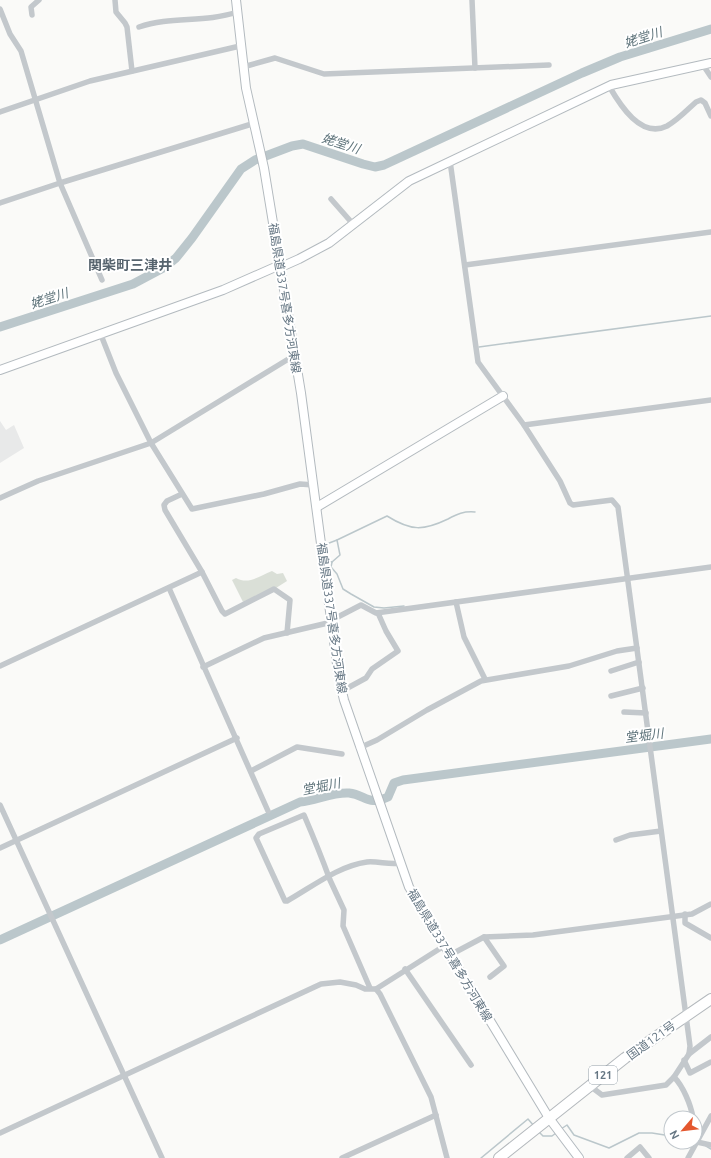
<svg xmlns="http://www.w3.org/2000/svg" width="711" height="1158" font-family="Ubuntu,'Noto Sans JP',sans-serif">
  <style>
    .built { fill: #e8e9e9 }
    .green { fill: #dadfd7 }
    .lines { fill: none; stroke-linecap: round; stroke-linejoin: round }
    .stream { stroke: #bbc7cb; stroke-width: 1.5 }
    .river { stroke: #bbc7cb; stroke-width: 9 }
    .secondary-casing { stroke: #b3babf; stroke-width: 10 }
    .highway-casing { stroke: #b4b9bd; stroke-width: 12 }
    .street { stroke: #c3c8cc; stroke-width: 5.5 }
    .secondary { stroke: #fff; stroke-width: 8 }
    .highway { stroke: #fff; stroke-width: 10 }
    .labels { text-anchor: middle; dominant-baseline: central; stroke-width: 4; stroke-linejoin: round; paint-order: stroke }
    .shield { fill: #fff; stroke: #939fa8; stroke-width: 1 }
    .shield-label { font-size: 11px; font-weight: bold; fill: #657683 }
    .street-label { font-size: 12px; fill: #657683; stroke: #fff }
    .water-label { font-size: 13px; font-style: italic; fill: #60757c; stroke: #fff }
    .quarter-label { font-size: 14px; font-weight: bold; fill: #57646e; stroke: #fff }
  </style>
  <rect width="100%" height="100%" fill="#fafaf8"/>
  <polygon class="built" points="0,421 6,430 14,425 24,448 0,463"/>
  <path class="green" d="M272,571L277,574L283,573L287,581L276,588L243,602L232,580L236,578C249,585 259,576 272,571Z"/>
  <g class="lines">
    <g class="stream">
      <polyline points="479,347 711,316"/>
      <path d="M337,540L387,516C411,531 423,531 448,519C457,514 464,511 475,512"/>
      <polyline points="324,545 337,540 340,555 332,562 331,567 337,574 343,589 351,594 374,607 384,608 404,606"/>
      <polyline points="327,558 328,561 332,562"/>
      <polyline points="561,1129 567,1125 574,1135 609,1148 639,1133 652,1133 671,1136"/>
      <polyline points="539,1132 543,1136 552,1136 556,1133"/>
      <polyline points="689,1142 695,1144"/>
      <polyline points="706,1146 711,1149"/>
      <polyline points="481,1158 528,1119 534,1126"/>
    </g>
    <g class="river">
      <polyline points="0,327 133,284 165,267 176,258 192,238 241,169 255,160 292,146 303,144 363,164 375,167 384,165 582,73 620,57 711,29"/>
      <path d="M0,940L300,802C317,800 333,792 349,793C366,795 368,806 388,797L394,783L403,780L711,739"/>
    </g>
    <defs>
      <g id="secondary">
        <polyline points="236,0 246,88 264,168 301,393 339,679 344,700 409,887 549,1118 579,1158"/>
        <polyline points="0,370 223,290 273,268 281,267 299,259 329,243 409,181 611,85 711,63"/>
        <polyline points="317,507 503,396"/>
      </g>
      <polyline id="highway" points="499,1158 625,1058 711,999"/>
    </defs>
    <use href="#secondary" class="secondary-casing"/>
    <use href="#highway" class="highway-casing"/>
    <g class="street">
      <polyline points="115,0 116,12 125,23 127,27 132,71"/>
      <polyline points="472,0 475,68"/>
      <polyline points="0,9 10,34 21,51 60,183 102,280"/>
      <polyline points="32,15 31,7 39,0"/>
      <path d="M139,27C171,16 205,23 237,12"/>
      <polyline points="703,65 711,77"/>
      <polyline points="243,67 275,58 324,74 549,65"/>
      <path d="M609,86C620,105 641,139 667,126C678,120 687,110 696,102L701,100L705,103L711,116"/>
      <polyline points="0,112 90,81 240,46"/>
      <polyline points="450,161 478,362 524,425 560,481 570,503 573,505 612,500 618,507 690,1046 689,1054 674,1077 666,1085 602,1095 590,1086"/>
      <polyline points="331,199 353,224"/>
      <polyline points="0,203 60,183 255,123"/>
      <polyline points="465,265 711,232"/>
      <polyline points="101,335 116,373 151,443 192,509 264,494 300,484 314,485"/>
      <polyline points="524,425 711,400"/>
      <polyline points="182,494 167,501 164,505 165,510 202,572 222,611 225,614 227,613 274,589 290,600 287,633"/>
      <polyline points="0,498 38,481 151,443 295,355"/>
      <polyline points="169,588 268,811"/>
      <polyline points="456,602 464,637 485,679"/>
      <polyline points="332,620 361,605 376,613 711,567"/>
      <polyline points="0,666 202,572"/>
      <polyline points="203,667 264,638 332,622"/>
      <polyline points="611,671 639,662"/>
      <polyline points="342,691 366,678 372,669 398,651 386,631 378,613"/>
      <polyline points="611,696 643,688"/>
      <polyline points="624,712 646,713"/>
      <polyline points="359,748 377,740 427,710 481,681 569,666 617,651 637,648"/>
      <polyline points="251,771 297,747 342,754"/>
      <polyline points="0,805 162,1158"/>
      <polyline points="616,840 630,835 661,831"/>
      <polyline points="0,848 237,738"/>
      <polyline points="685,914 685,923 711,938"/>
      <polyline points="484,937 504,966 490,977"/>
      <polyline points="450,955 484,937 533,935 692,914 711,904"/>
      <polyline points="405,969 471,1065"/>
      <path d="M370,988L343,926L344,910L330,880C322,858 313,836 304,815L259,834L256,838L285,901H287C312,887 338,866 367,862C378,861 390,865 400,863"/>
      <polyline points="376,989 444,946"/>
      <polyline points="689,1054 711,1037"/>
      <polyline points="684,1060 690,1073 711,1062"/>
      <path d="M674,1077C683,1086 691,1105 693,1118"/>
      <polyline points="670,1121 671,1124"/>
      <polyline points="0,1133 321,984 340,982 356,985 365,989 376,989 380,994 431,1097 447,1158"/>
      <polyline points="697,1142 711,1145"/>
      <polyline points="342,1158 436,1115"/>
      <polyline points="627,1158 640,1147 649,1158"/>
      <polyline points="688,1158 711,1116"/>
    </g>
    <use href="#secondary" class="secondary"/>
    <use href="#highway" class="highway"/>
  </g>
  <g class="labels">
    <rect class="shield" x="589" y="1066" width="28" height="18" rx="3"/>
    <g class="shield-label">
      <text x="603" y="1075">121</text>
    </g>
    <g class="street-label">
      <text transform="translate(285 298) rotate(81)">福島県道337号喜多方河東線</text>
      <text transform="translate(332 618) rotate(82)">福島県道337号喜多方河東線</text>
      <text transform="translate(450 955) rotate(59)">福島県道337号喜多方河東線</text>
      <text transform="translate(651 1040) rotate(-36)">国道121号</text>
    </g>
    <g class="water-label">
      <text transform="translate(643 37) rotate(-18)">姥堂川</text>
      <text transform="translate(341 143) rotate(18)">姥堂川</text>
      <text transform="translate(49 298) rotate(-18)">姥堂川</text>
      <text transform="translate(644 735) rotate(-7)">堂堀川</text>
      <text transform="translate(321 786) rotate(-11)">堂堀川</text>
    </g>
    <g class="quarter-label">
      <text x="130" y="265">関柴町三津井</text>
    </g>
  </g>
  <g transform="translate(683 1130) rotate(242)"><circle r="19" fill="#ffffff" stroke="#c1c8cd"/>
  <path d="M0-3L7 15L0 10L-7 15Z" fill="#e4572e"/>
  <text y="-6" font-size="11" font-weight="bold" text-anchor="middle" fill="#657683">N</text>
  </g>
</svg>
